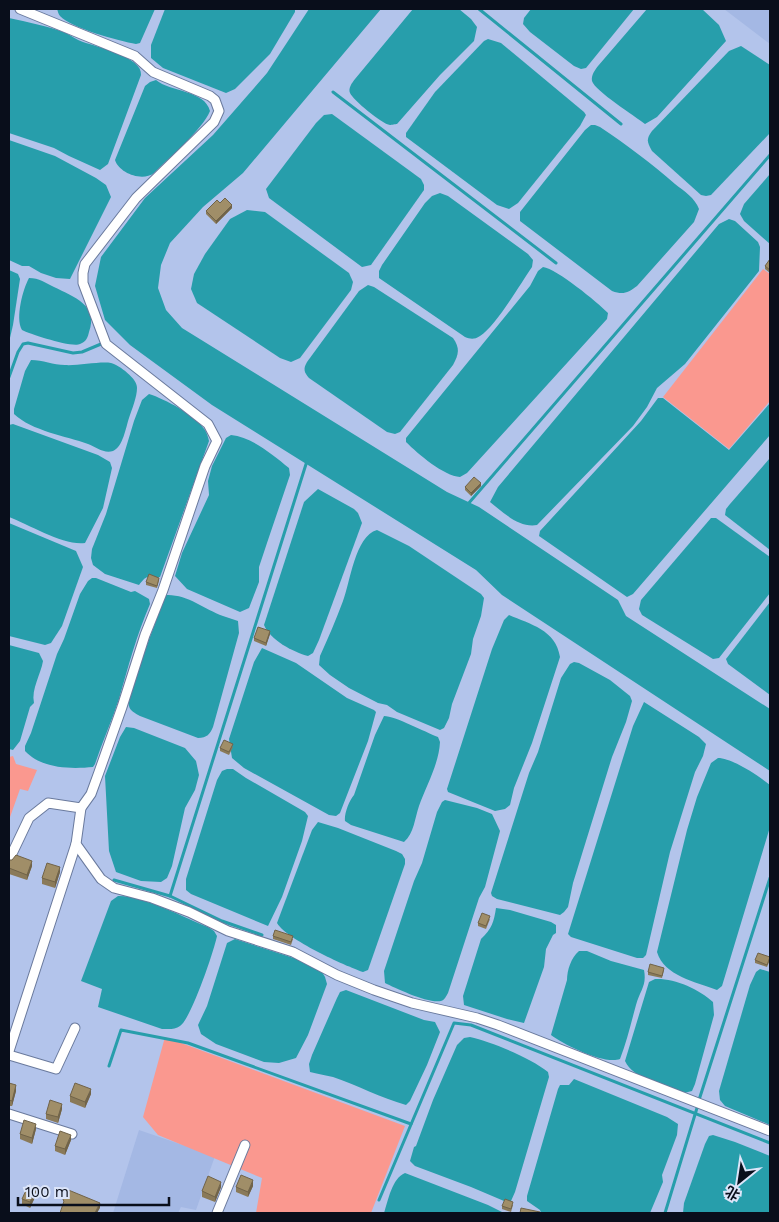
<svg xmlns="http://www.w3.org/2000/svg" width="779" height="1222" font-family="'Work Sans','Noto Sans SC',sans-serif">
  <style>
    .built { fill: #a4b8e4 }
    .green { fill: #fa988f }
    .water { fill: #279eab }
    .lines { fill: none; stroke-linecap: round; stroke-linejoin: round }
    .stream { stroke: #279eab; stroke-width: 3 }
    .street-casing { stroke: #6a7a9d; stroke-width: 11 }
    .street { stroke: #fff; stroke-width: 9 }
    .wall { fill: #8a7a59 }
    .shaded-wall { fill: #706349 }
    .building { fill: #a08e68; stroke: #706349 }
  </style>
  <rect width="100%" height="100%" fill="#b3c4eb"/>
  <g class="built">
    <polygon points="724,9 770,9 770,44"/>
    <polygon points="139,1130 215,1156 196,1210 181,1207 178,1213 113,1213"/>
  </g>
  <g class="green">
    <polygon points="763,269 770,274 770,401 729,449 663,397"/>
    <polygon points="13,756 16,764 37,770 28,791 20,789 9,820 9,757"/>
    <polygon points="165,1037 405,1126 371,1213 256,1213 262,1178 158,1135 143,1117"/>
  </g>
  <g class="water">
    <path d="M57,9H155L140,43L136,44C119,41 71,28 60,16C58,14 58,11 57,9Z"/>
    <polygon points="165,9 295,9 295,12 270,54 235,89 226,93 163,68 151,58 151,45"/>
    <polygon points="309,9 381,9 243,173 203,207 170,243 161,265 158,288 166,310 182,328 447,492 479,507 618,600 626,616 770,709 770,771 502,595 476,570 212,405 130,345 105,320 95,286 101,257 145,198 213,135 267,73"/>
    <path d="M413,9H459L471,19L477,27L474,41L440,75L397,124C396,124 391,125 390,125C382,124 353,100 350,93C348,88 352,83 355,79Z"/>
    <polygon points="531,9 634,9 586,68 581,69 574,66 530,32 523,24 524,18"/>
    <path d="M647,9H702L719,25L726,41L657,117L645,124C635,116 595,91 592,81C591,75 595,70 598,66Z"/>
    <path d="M9,18C27,22 48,26 66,33C72,36 77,40 83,42C97,47 143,57 141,75L108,164L100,170L69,156L54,148L9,133Z"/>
    <polygon points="488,39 501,43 584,112 586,115 580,126 518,203 509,209 497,205 406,137 406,133 435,92 484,41"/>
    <path d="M741,46L770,65V133L711,195L706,196L701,195L652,151C647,142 646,139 652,131L729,51Z"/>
    <path d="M156,80C170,92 205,90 210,111C203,129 168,159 154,173C142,182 119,173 115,160L145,86L150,82Z"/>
    <polygon points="332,114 421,179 424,185 424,190 371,265 362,267 269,198 266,189 316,123 324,115"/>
    <path d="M591,125H595L600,127C627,145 651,163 675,184C684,191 695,198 699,209L694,222L637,286C628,293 623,295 612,291L520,221V212L585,130Z"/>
    <polygon points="9,140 55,156 96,178 106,185 111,197 70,279 56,278 41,273 29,266 22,266 9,260"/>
    <polygon points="770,174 770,244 744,221 740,214 744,204"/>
    <path d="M440,193L448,196L528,254L533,260L532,267C521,283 495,327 480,336C474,340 470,339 465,337L379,278V271L382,265L425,203L432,196Z"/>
    <polygon points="247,210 265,212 349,273 353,282 351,290 300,358 291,362 280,358 197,303 191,289 194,274 205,254 230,219"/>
    <path d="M729,219L735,221L758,242L760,247L759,271L685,364L657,388L647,407L633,426L537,525C519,528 504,513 490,502L498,487L719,224Z"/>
    <path d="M543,267C557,269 597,302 608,313L607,319L467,473L460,477C444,476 418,454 406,442V438L530,286L538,271Z"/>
    <polygon points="9,270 18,274 20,279 13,325 9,342"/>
    <path d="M29,278C39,278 46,283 54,287C74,297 99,305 89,332C88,337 86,342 80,344C72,348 30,334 22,330C15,318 23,289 29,278Z"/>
    <path d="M368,285L374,287L453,338C460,348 459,354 453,365L400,432L395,434L387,432L309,378C304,372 303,369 307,362L359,291Z"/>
    <path d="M31,360C43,360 53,365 65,365C77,366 101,361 111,363C119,365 138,379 137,388C137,397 132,409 129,418C126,427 123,447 113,451C104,454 96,447 88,444C66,436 32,431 14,414V409L25,371Z"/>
    <path d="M149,394C165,399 195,415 205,430C207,433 208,437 209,441L160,577L156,578C147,575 145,577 139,585L105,574L93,565L91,558L92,549L106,514L134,421L142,400Z"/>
    <polygon points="658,398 663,398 729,450 770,403 770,435 633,594 627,597 539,536 540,531 641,421"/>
    <path d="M13,424L98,455L110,462L112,468L103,508L85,543C64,546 30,525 9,517V425Z"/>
    <path d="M231,435C252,437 273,455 289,468L290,475L267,543L259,567V582L249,608L240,612L187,589L175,576L182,553L209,495L208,481L212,466L226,438Z"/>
    <polygon points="770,458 770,550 725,515 726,509 730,504"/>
    <path d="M318,489L354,509L358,513L362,523L319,640L313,653L308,656C293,652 270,640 264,625L304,502Z"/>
    <polygon points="711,518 716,518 770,557 770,593 719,658 713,659 642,615 639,609 641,600"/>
    <polygon points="9,523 76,551 83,567 62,626 51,643 45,645 9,636"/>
    <path d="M377,530L409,546L481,594L484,598L481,616L473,639L471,654L452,704L449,718L444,728L440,730L397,712L387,705L378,703L349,688L330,675L319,665L320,656C328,638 336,620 343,601C350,583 355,536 377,530Z"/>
    <path d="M92,578H96L131,592L135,591L149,599L150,604C137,634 128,667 119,699C112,721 102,742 95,764L93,767C71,769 42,769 25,751V746L31,733L57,654L64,639L80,594L88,581Z"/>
    <path d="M166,595C187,594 204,609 223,616C228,618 233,619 238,621L239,633L213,727C210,734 207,738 198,738L140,716C135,713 130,711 129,706C127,696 160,610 166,595Z"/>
    <polygon points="770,602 770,695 728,664 726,659"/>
    <path d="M509,615C530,624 556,630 560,657L532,743L514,788L510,805L505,809L495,811L448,792L447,789L492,649L504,620Z"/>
    <path d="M9,645L39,653L43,661C41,674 31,689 34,703L30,707L20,741L13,750L9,749Z"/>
    <polygon points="262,648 296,663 347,698 374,710 376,712 368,741 340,813 336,816 329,815 244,768 232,758 229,739 254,662"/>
    <polygon points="574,662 579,663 610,680 630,696 632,701 626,722 612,757 573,883 568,907 564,912 560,915 497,899 492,896 491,893 529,773 538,752 561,678 570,664"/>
    <polygon points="644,702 699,737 706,744 703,756 695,772 670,852 646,955 643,958 637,958 571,937 568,934 633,726"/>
    <path d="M384,716C395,716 425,732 438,737L440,742C439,764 426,786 419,806C415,817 414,834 404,842L351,825L345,821C344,814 349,801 354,795L375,735Z"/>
    <polygon points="126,727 134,728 185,748 196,761 199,775 195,790 185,808 172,866 167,878 161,882 141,881 116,872 109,851 105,776 120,737"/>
    <path d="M718,758C732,758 759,776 770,785V827L722,986L717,990C696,982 664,976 657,952L687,830L697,797L711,763Z"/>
    <polygon points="227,769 233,769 246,778 305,812 308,816 302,841 282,897 268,926 191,894 186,890 186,879 217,780 222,771"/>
    <path d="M445,800L477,808L492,814L500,831L485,887L479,898L448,993C446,996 445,1000 441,1001C429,1004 395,988 385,983L384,971L414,881L422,863L437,812L442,802Z"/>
    <path d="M318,822L338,828L396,851L402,854L405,859V864L368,970L363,972C345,966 286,939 277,923L312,830Z"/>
    <path d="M118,896C142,895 185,918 208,927L214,931L217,936C214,951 191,1019 180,1026C175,1030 168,1029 162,1029L98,1007L102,989L81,981L111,901Z"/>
    <path d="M496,908L510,910L551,922L556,925V933L553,935L546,949L544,967L524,1023L507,1019L464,1005L463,996L481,939C492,929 494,921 496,908Z"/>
    <polygon points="235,939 300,960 322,972 325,977 327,984 324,992 308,1035 296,1058 279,1063 264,1062 216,1044 201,1034 198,1025 207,1006 227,943"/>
    <path d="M579,951H587L611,961L644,970C647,986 640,990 636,1005C631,1023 627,1041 620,1059C605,1065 564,1045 551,1035L567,980C567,970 571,958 579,951Z"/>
    <polygon points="760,969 770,972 770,1125 725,1106 720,1100 719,1091 750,985 756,972"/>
    <path d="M655,979C674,978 699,989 713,1002L714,1015L695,1084L692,1091L684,1093C665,1086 633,1079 625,1061L649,982Z"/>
    <path d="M346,990L424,1020L435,1022L440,1032L427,1065L410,1101L406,1105C381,1098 357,1085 333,1077C325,1075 317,1074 310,1072L309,1064L312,1055L337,998L340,992Z"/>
    <path d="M470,1037C492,1042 531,1058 548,1072L549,1077L515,1192L511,1201H504L471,1187L415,1166L410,1161L414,1147L416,1146L433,1100L457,1045L464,1038Z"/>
    <polygon points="574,1079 667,1117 678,1124 677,1135 662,1175 663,1182 650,1213 541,1213 540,1210 527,1201 527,1196 558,1089 560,1085 569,1085"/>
    <polygon points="713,1135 735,1142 770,1156 770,1213 683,1213 684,1203 705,1144 709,1136"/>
    <path d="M405,1173L488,1205L504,1213H384C388,1201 392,1178 405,1173Z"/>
  </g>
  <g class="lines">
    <g class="stream">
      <polyline points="479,9 621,124"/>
      <polyline points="333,92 556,263"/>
      <polyline points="9,377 18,352 23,344 28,343 73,353 82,352 101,344"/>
      <polyline points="468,504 770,155"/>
      <polyline points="114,880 170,896 222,921 262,935"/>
      <polyline points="170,896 307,461"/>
      <polyline points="109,1066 121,1030 188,1043 411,1124"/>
      <polyline points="699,1100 770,878"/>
      <polyline points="379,1200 454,1023 471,1025 770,1143"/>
      <polyline points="665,1213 697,1108"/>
    </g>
    <defs>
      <g id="street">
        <polyline points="20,9 135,56 153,72 210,96 215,100 219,111 214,122 136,198 85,264 83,273 83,283 106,344 208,424 217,441 205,466 163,590 145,635 122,707 99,772 91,794 81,808 76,844 101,879 114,888 152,898 189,912 228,931 293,952 337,975 374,990 412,1003 477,1018 498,1025 770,1131"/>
        <polyline points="9,860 29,818 48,803 81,808"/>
        <polyline points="9,1051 76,844"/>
        <polyline points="9,1055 56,1069 75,1028"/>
        <polyline points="9,1114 72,1134"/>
        <polyline points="217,1213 245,1145"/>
      </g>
    </defs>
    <use href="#street" class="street-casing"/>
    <use href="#street" class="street"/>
  </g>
  <g class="wall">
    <polygon points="220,203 232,208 216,224 206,214 206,211"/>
    <polygon points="770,259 770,273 765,269 765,266"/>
    <polygon points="481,486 471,496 465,490 465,487"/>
    <polygon points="159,580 157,588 146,585 146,582"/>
    <polygon points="270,634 266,646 254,641 254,638"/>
    <polygon points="233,747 229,755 220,751 220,748"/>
    <polygon points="9,860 32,866 27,880 9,874"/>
    <polygon points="60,872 55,888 42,884 42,878"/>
    <polygon points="490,919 486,929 478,926 478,923"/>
    <polygon points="273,936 293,939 291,945 273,939"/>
    <polygon points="770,957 770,960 767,967 755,963 755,960"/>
    <polygon points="664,970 662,978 648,975 648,972"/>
    <polygon points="9,1083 16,1091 12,1106 9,1106"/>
    <polygon points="91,1094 85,1108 70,1102 70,1096"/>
    <polygon points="62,1109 58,1123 46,1119 46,1114"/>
    <polygon points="36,1129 32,1144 20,1139 20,1134"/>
    <polygon points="71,1140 65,1155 55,1151 55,1146"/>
    <polygon points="253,1186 248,1197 236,1192 236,1187"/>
    <polygon points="221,1187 215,1202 202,1197 202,1191"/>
    <polygon points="36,1195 30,1208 22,1204 22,1199"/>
    <polygon points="513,1205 511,1212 502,1209 502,1206"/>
  </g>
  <g class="shaded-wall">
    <polygon points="232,205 232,208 216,224 216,221"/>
    <polygon points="481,483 481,486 471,496 471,493"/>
    <polygon points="270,631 270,634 266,646 266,643"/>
    <polygon points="32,861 32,866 27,880 27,875"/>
    <polygon points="60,867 60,872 55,888 55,882"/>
    <polygon points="16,1085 16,1091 12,1106 12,1101"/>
    <polygon points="91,1089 91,1094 85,1108 85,1102"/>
    <polygon points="62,1104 62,1109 58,1123 58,1117"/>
    <polygon points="36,1124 36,1129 32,1144 32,1138"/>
    <polygon points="71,1135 71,1140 65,1155 65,1149"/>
    <polygon points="253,1180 253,1186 248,1197 248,1192"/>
    <polygon points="221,1182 221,1187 215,1202 215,1197"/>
    <polygon points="36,1190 36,1195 30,1208 30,1202"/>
    <polygon points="100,1203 100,1208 97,1213 95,1213"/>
  </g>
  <g class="building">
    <polygon points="225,198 232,205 216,221 206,211 217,200 220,203"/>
    <polygon points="770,259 770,270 765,266"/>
    <polygon points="474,477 481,483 471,493 465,487"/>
    <polygon points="149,574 159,578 157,586 146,582"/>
    <polygon points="258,627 270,631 266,643 254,638"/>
    <polygon points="224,740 233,744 229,752 220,748"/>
    <polygon points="16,855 32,861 27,875 9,868 9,860 12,860"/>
    <polygon points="47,863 60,867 55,882 42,878"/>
    <polygon points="482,913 490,916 486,926 478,923"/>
    <polygon points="275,930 293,936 291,942 273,936"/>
    <polygon points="758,953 770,957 767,965 755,960"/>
    <polygon points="650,964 664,968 662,976 648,972"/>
    <polygon points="9,1083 16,1085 12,1101 9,1100 9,1101"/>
    <polygon points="75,1083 91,1089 85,1102 70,1096"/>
    <polygon points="50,1100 62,1104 58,1117 46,1114"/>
    <polygon points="24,1120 36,1124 32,1138 20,1134"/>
    <polygon points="60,1131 71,1135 65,1149 55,1146"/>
    <polygon points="241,1175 253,1180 248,1192 236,1187"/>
    <polygon points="208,1176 221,1182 215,1197 202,1191"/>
    <polygon points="28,1186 36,1190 30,1202 22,1199"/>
    <polygon points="66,1189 100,1203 95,1213 60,1213 64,1201 63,1200"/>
    <polygon points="505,1199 513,1202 511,1209 502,1206"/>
    <polygon points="521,1208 540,1212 539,1213 520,1213"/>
  </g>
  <rect width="779" height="1222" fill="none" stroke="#090e1b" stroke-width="20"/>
  <g transform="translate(739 1182) rotate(210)" stroke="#dce5f9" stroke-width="4" paint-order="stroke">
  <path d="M0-4L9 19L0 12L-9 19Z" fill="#090e1b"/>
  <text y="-8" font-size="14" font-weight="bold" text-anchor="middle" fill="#090e1b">北</text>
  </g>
  <path d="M18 1197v8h151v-8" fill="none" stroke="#090e1b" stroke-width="2.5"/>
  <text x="25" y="1197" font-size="15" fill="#090e1b" stroke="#dce5f9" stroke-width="4" paint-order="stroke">100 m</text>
</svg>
